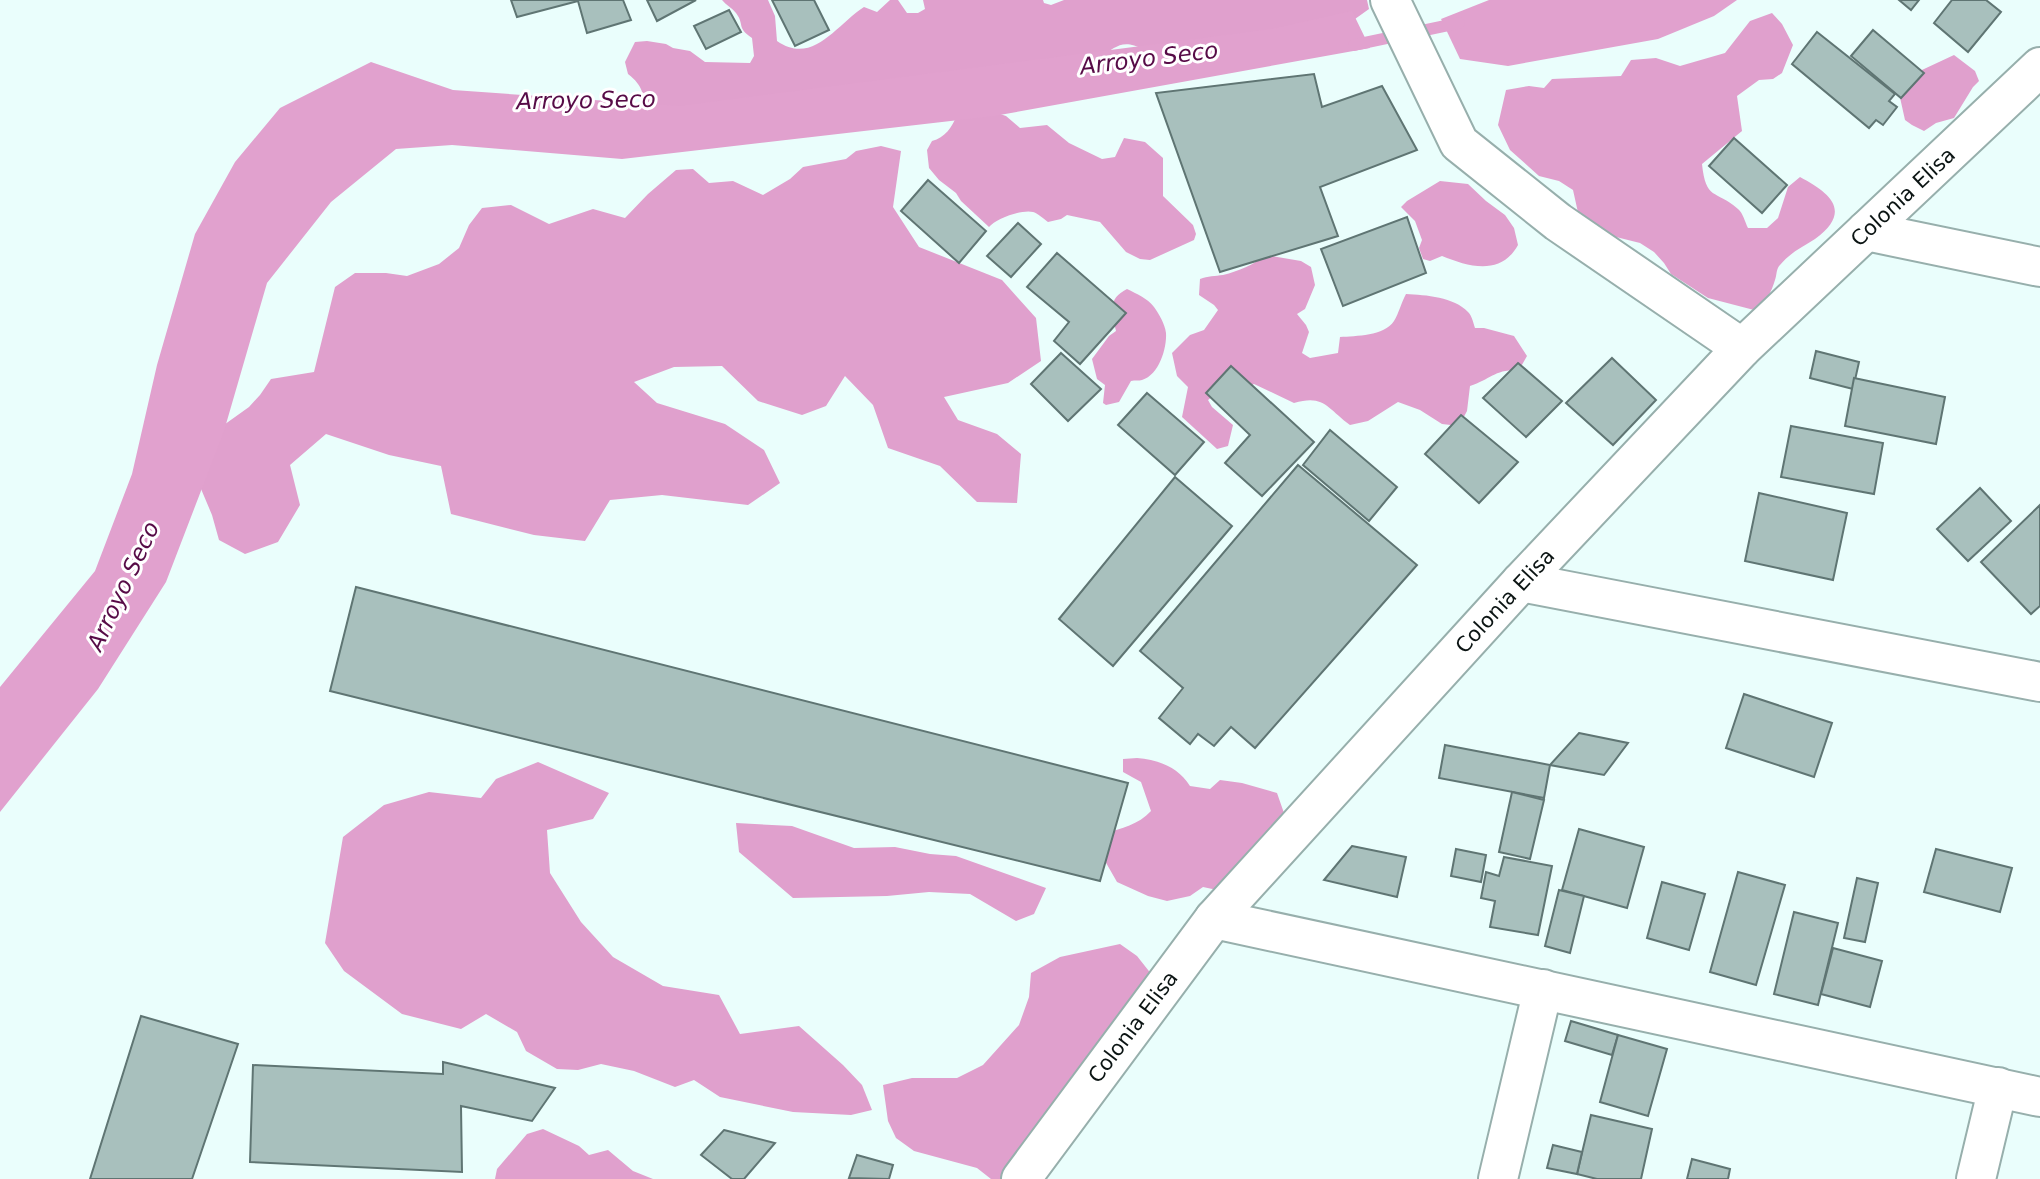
<svg xmlns="http://www.w3.org/2000/svg" width="2040" height="1179" font-family="'DejaVu Sans',sans-serif">
  <style>
    .forest { fill: #e0a0cd }
    .water { fill: #e1a1ce }
    .lines { fill: none; stroke-linecap: round; stroke-linejoin: round }
    .stream { stroke: #e1a1ce; stroke-width: 12 }
    .building { fill: #a8c0bd; stroke: #5f7573; stroke-width: 2 }
    .street-casing { stroke: #97afac; stroke-width: 42 }
    .secondary-casing { stroke: #97afac; stroke-width: 42 }
    .street { stroke: #fff; stroke-width: 38 }
    .secondary { stroke: #fff; stroke-width: 38 }
    .labels { text-anchor: middle; dominant-baseline: central; stroke-width: 6; stroke-linejoin: round; paint-order: stroke }
    .street-label { font-size: 21px; fill: #0b1413; stroke: #fff }
    .water-label { font-size: 23px; font-style: italic; fill: #570b47; stroke: #fff }
  </style>
  <rect width="100%" height="100%" fill="#eafefc"/>
  <g class="forest">
    <path d="M722,0H768L775,16L777,41C813,66 836,25 864,7L877,12L890,0H898L907,13H918L925,9L923,0H1043L1044,3L1051,5L1064,0H1367L1369,9L1348,24L1144,50C1122,38 1117,47 1098,58L649,113C642,95 644,86 628,74L625,62L635,42L647,41L666,44L673,48L690,51L705,62L750,63L754,56L752,38C736,27 745,25 736,13C732,8 726,5 722,0Z"/>
    <path d="M1772,13L1782,24L1793,45L1782,73L1773,79L1759,80L1737,96L1742,131L1702,164C1706,201 1715,189 1738,209C1743,213 1745,222 1748,228H1767L1778,218L1788,187L1800,177C1830,193 1853,211 1815,239C1802,247 1790,253 1780,265C1776,269 1777,274 1775,280C1771,293 1766,303 1754,310L1708,298L1671,274L1664,263L1654,252L1640,243L1608,235L1579,217L1573,190L1559,181L1539,176L1510,150L1498,125L1506,90L1529,86L1544,88L1552,79L1621,76L1631,60L1656,58L1680,66L1725,53L1750,21Z"/>
    <polygon points="1954,55 1975,71 1979,81 1973,87 1954,118 1936,123 1924,131 1912,125 1905,120 1899,93 1909,76"/>
    <path d="M982,108L1006,116L1020,128L1047,125L1069,143L1102,159L1115,157L1124,138L1145,142L1163,158V196L1193,225L1196,234L1194,240L1150,260L1140,259L1126,252L1100,222L1067,215L1061,219L1048,222C1044,219 1037,213 1033,212C1022,209 996,219 989,227L961,201L956,193L939,180L929,168L927,150L932,141C945,138 952,127 957,115Z"/>
    <polygon points="881,146 901,151 893,207 919,247 1002,280 1036,318 1041,361 1008,383 944,397 958,420 997,434 1021,454 1017,503 977,502 940,466 888,448 873,405 845,376 826,406 802,415 758,401 722,366 674,367 634,382 657,403 725,424 764,450 780,483 748,505 662,495 610,500 585,541 534,535 451,514 441,466 389,455 326,434 290,465 300,505 278,542 245,554 219,540 212,515 196,477 214,432 249,407 260,395 271,379 314,372 335,287 355,273 386,273 407,276 439,264 459,248 469,225 482,208 511,205 549,224 593,209 625,218 648,194 676,170 693,169 709,183 733,181 763,195 790,179 803,167 846,159 856,151"/>
    <path d="M1440,181L1468,184L1486,201L1505,215L1514,228L1518,245C1501,276 1469,267 1442,256L1430,261L1423,259L1419,248L1422,240L1415,221L1401,207L1407,201Z"/>
    <path d="M1266,255L1301,261L1311,267L1315,285L1305,309L1297,314L1306,325L1309,332L1302,353L1310,358L1338,353L1340,337C1356,336 1384,336 1394,321C1399,313 1401,303 1406,294C1426,295 1454,297 1468,312C1472,316 1473,322 1475,328H1484L1514,336L1527,356L1519,370C1495,369 1491,379 1470,386L1467,411L1459,426L1442,424L1420,410L1398,402L1368,421L1350,425C1327,408 1324,394 1294,403L1254,384L1244,389L1223,388L1208,400L1212,407L1233,425L1228,446L1217,449L1182,417L1188,387L1177,376L1172,353L1190,335L1204,330L1218,310L1214,305L1199,295L1200,279C1208,276 1215,276 1223,275C1239,271 1253,265 1266,255Z"/>
    <path d="M1127,289C1137,294 1147,298 1154,307C1159,314 1165,324 1166,333C1167,348 1159,375 1142,380C1139,381 1135,380 1131,381L1119,402L1106,405L1103,403L1105,385L1097,379L1092,359L1109,336L1116,331C1112,312 1107,299 1127,289Z"/>
    <path d="M1137,758C1159,760 1178,767 1190,786L1210,789L1220,780L1242,783L1277,793L1284,813L1265,854L1217,890L1203,887L1190,896L1167,901L1148,896L1117,882L1105,861L1104,834C1122,828 1138,825 1151,811L1141,782L1123,772V759Z"/>
    <polygon points="538,762 609,793 593,819 547,830 550,873 581,922 613,957 663,986 719,995 740,1034 799,1026 843,1065 862,1085 872,1110 851,1115 793,1112 720,1097 694,1080 675,1087 634,1071 601,1064 578,1070 557,1069 526,1051 517,1032 486,1014 461,1029 402,1014 344,971 325,943 343,837 384,805 429,792 481,798 496,779"/>
    <polygon points="736,823 792,826 854,848 895,847 930,854 956,856 1046,888 1034,914 1016,921 970,894 929,892 887,896 793,898 739,852"/>
    <polygon points="1120,944 1137,956 1152,975 1010,1179 991,1179 977,1168 914,1151 896,1138 888,1121 883,1085 912,1078 957,1078 983,1065 1019,1025 1029,997 1031,973 1060,957"/>
    <polygon points="543,1129 579,1146 589,1155 608,1150 633,1171 653,1179 495,1179 497,1169 527,1134"/>
  </g>
  <g class="water">
    <polygon points="1489,0 1737,0 1714,16 1658,39 1508,66 1460,59 1441,19"/>
    <polygon points="1352,11 1370,48 994,116 622,159 452,145 396,149 331,202 267,283 224,431 166,582 98,689 0,812 0,687 95,571 132,474 157,365 195,234 235,162 280,108 371,62 453,90 680,106 1272,29"/>
  </g>
  <g class="lines">
    <polyline class="stream" points="1354,45 1459,23"/>
  </g>
  <g class="building">
    <polygon points="511,0 623,0 631,20 587,33 578,1 517,17"/>
    <polygon points="647,0 696,0 657,21"/>
    <polygon points="772,0 814,0 829,30 795,46"/>
    <polygon points="1899,0 1919,0 1911,10"/>
    <polygon points="1952,0 1986,0 2001,12 1968,52 1934,23"/>
    <polygon points="729,10 741,32 706,49 694,26"/>
    <polygon points="1873,30 1924,73 1901,98 1851,56"/>
    <polygon points="1817,32 1895,94 1889,101 1897,107 1883,125 1876,120 1869,128 1792,64"/>
    <polygon points="1314,74 1322,107 1382,86 1417,150 1320,187 1338,236 1220,272 1156,93"/>
    <polygon points="1734,138 1787,185 1762,213 1709,166"/>
    <polygon points="928,180 986,231 959,263 901,211"/>
    <polygon points="1407,217 1426,273 1343,306 1321,249"/>
    <polygon points="1018,223 1041,244 1011,277 987,256"/>
    <polygon points="1057,253 1126,313 1080,364 1054,341 1069,322 1027,287"/>
    <polygon points="1816,351 1859,362 1853,389 1810,378"/>
    <polygon points="1061,353 1101,389 1068,421 1031,384"/>
    <polygon points="1612,358 1656,400 1613,445 1566,403"/>
    <polygon points="1518,363 1562,401 1526,437 1483,398"/>
    <polygon points="1231,366 1314,442 1262,496 1225,463 1250,435 1206,393"/>
    <polygon points="1854,378 1945,397 1936,444 1845,426"/>
    <polygon points="1147,393 1204,442 1175,475 1118,425"/>
    <polygon points="1461,415 1518,462 1479,503 1425,454"/>
    <polygon points="1791,426 1883,443 1874,494 1781,477"/>
    <polygon points="1330,430 1397,487 1369,521 1303,465"/>
    <polygon points="1298,465 1417,565 1255,748 1231,727 1214,746 1198,734 1190,744 1159,718 1183,688 1140,651"/>
    <polygon points="1175,477 1232,526 1113,666 1059,619"/>
    <polygon points="1980,488 2011,521 1968,561 1937,529"/>
    <polygon points="1759,493 1847,513 1833,580 1745,561"/>
    <polygon points="2040,505 2040,606 2031,614 1981,562"/>
    <polygon points="356,587 1128,783 1100,881 330,691"/>
    <polygon points="1744,694 1832,723 1814,777 1726,748"/>
    <polygon points="1579,733 1628,743 1604,775 1550,765"/>
    <polygon points="1445,745 1550,765 1544,798 1439,778"/>
    <polygon points="1512,792 1544,800 1530,859 1499,852"/>
    <polygon points="1579,829 1644,847 1627,908 1562,890"/>
    <polygon points="1352,846 1406,857 1397,897 1324,880"/>
    <polygon points="1456,849 1486,855 1481,882 1451,876"/>
    <polygon points="1936,849 2012,868 2000,912 1924,892"/>
    <polygon points="1504,857 1552,866 1538,935 1490,927 1495,901 1481,898 1486,872 1499,876"/>
    <polygon points="1738,872 1785,885 1756,985 1710,972"/>
    <polygon points="1857,878 1878,883 1865,942 1844,938"/>
    <polygon points="1662,882 1705,894 1689,950 1647,938"/>
    <polygon points="1559,890 1584,896 1570,953 1545,946"/>
    <polygon points="1794,912 1838,923 1818,1005 1774,994"/>
    <polygon points="1833,948 1882,961 1870,1007 1821,994"/>
    <polygon points="141,1016 238,1044 192,1179 90,1179"/>
    <polygon points="1571,1021 1618,1035 1612,1055 1565,1041"/>
    <polygon points="1618,1035 1667,1049 1648,1116 1600,1102"/>
    <polygon points="443,1062 555,1088 532,1121 461,1106 462,1172 250,1162 253,1065 443,1074"/>
    <polygon points="1591,1115 1652,1129 1641,1179 1597,1179 1577,1174"/>
    <polygon points="724,1130 775,1143 744,1179 732,1179 701,1155"/>
    <polygon points="1553,1145 1582,1152 1577,1174 1547,1168"/>
    <polygon points="857,1155 893,1165 889,1179 849,1178"/>
    <polygon points="1692,1159 1730,1169 1728,1179 1687,1179"/>
  </g>
  <g class="lines">
    <defs>
      <g id="street">
        <polyline points="1390,0 1459,143 1558,222 1742,348"/>
        <polyline points="1866,231 2040,267"/>
        <polyline points="1521,582 2040,682"/>
        <polyline points="1214,919 2040,1097"/>
        <polyline points="1498,1179 1543,989"/>
        <polyline points="1976,1179 1998,1087"/>
      </g>
      <polyline id="secondary" points="1021,1179 1214,919 1521,582 1742,348 2040,67"/>
    </defs>
    <use href="#street" class="street-casing"/>
    <use href="#secondary" class="secondary-casing"/>
    <use href="#street" class="street"/>
    <use href="#secondary" class="secondary"/>
  </g>
  <g class="labels">
    <g class="street-label">
      <text transform="translate(1903 197) rotate(-43)">Colonia Elisa</text>
      <text transform="translate(1505 601) rotate(-47)">Colonia Elisa</text>
      <text transform="translate(1133 1027) rotate(-53)">Colonia Elisa</text>
    </g>
    <g class="water-label">
      <text transform="translate(1149 58) rotate(-7)">Arroyo Seco</text>
      <text transform="translate(586 100) rotate(-1)">Arroyo Seco</text>
      <text transform="translate(123 586) rotate(-65)">Arroyo Seco</text>
    </g>
  </g>
</svg>
